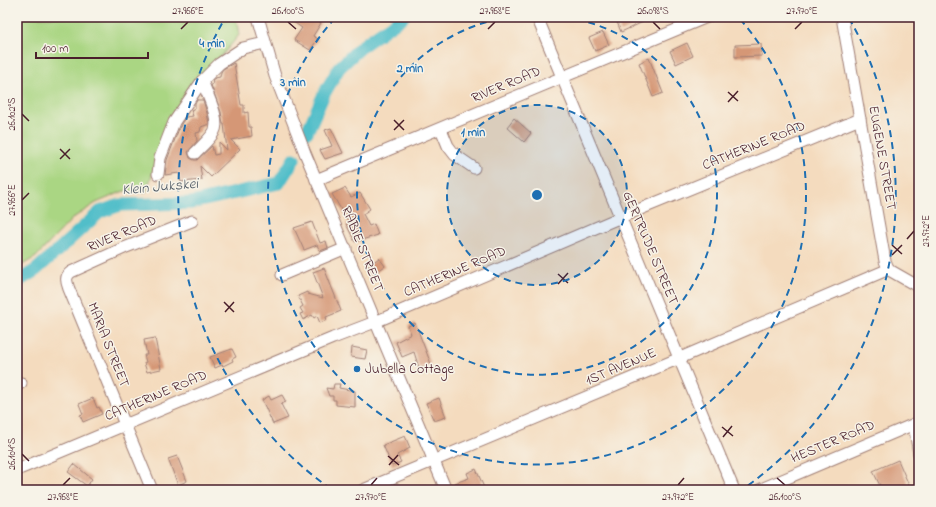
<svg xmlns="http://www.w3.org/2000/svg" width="936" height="507" font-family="'Indie Flower',sans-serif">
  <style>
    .green { fill: #aad683; stroke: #7a7a57 }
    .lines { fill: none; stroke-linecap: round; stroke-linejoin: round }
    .river { stroke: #51bec9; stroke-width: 13 }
    .building { fill: #d59776 }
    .minor-casing { stroke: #9f7d74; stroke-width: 13 }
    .minor { stroke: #fff; stroke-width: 11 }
    .ticks { fill: none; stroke: #4a1f2b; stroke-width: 1.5 }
    .ring { fill: none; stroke: #1f6fb2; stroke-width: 2; stroke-dasharray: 7 5 }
    .poi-dot { fill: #1f6fb2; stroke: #f7f3e8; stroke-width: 1.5 }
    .labels { text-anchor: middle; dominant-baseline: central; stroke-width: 3; stroke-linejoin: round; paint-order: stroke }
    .street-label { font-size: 14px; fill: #4a1f2b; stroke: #f7f3e8 }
    .poi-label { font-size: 14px; fill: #4a1f2b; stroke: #f7f3e8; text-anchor: start }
    .water-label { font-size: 15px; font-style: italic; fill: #4c5762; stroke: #f7f3e8 }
    .centre { fill: #1f6fb2; stroke: #f7f3e8; stroke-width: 2 }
    .ring-label { font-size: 12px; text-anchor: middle; font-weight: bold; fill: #1f6fb2; stroke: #f7f3e8; stroke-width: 3; stroke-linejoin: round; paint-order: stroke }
    .neatline { fill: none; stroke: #4a1f2b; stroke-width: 1.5 }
    .ticks-label { font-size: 10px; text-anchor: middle; fill: #4a1f2b }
  </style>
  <rect width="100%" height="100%" fill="#f7f3e8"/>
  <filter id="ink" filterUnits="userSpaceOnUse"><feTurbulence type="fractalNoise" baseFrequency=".025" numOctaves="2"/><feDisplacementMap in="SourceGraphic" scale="8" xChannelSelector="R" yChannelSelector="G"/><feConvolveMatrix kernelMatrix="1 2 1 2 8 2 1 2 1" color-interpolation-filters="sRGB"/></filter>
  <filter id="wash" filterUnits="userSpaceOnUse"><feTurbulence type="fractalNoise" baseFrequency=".012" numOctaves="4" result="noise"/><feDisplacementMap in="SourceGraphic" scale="16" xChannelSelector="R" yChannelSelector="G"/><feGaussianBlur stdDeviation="0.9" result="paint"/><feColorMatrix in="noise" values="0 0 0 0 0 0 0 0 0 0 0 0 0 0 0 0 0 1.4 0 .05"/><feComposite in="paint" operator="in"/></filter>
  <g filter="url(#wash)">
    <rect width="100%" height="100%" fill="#f4dbbe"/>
    <polygon class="green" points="17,17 236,17 239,35 195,88 169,124 146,193 124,191 96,203 73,218 36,257 17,268"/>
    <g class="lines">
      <g class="river">
        <polyline points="307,132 324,94 339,68 362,46 403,17"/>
        <polyline points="17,282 36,270 100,212 120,205 191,203 279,183 294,159"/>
      </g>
    </g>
    <g id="blocks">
      <g class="building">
        <polygon points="313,17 321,23 313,36 318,39 310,50 294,40 302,28 292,21 306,19 310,21"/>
        <polygon points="615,17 640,17 643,22 621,32"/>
        <polygon points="603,32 609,45 595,51 589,38"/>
        <polygon points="687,43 693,56 676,64 670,51"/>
        <polygon points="761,44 762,56 735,57 735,45"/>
        <polygon points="649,58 663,93 653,97 639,63"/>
        <polygon points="234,63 241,105 244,105 244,113 248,112 249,127 251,127 252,136 231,140 240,149 211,177 200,166 202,180 181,182 179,173 165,175 167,160 180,126 181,126 181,124 186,117 193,116 191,110 195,108 195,104 197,100 203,100 207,113 209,124 201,127 200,132 196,133 197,141 188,152 190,158 194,160 197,160 212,146 214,155 219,154 219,142 227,150 224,124 223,124 221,112 211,85 213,84 212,80 215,78 220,77 221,72 223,69"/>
        <polygon points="514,118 531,133 524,142 507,127"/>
        <polygon points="331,128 343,153 325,159 320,150 332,146 325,130"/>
        <polygon points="345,188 351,197 360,193 370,209 363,214 369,226 374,224 378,235 355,242 346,224 349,223 332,194"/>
        <polygon points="312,222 320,243 326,241 328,248 320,251 317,245 304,250 294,228"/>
        <polygon points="379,258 385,266 374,274 368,266"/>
        <polygon points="324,268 341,311 326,317 327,320 320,323 317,316 314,318 312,315 303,320 300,314 303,313 300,308 303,306 298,296 307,292 308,294 323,298 313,272"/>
        <polygon points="415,323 431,364 419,368 414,352 402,357 396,342 411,334 408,326"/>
        <polygon points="155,338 161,369 147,372 144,363 146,362 144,355 147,355 144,340"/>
        <polygon points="352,347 367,350 365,359 351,357"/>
        <polygon points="232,349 236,357 232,359 233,361 223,366 222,365 215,368 210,357"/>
        <polygon points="334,384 340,384 339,388 355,391 355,407 336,405 336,400 333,400 333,396 329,396 326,388 333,389"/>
        <polygon points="282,395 286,402 281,404 288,418 273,424 262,400 269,396 271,400"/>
        <polygon points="93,398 97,408 99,407 102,414 83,422 80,415 83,414 79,404"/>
        <polygon points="439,398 446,417 434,421 426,403"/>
        <polygon points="405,436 410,448 397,455 401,462 392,466 383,445"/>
        <polygon points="177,456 187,481 178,485 168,459"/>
        <polygon points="898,460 911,490 882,490 873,471"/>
        <polygon points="74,464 92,479 87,486 68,472"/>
        <polygon points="476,469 485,490 458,490 455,483 469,478 467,473"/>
      </g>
    </g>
  </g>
  <g filter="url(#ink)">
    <use href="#blocks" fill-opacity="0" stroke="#9f7d74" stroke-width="1"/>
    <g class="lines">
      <defs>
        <g id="minor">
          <polyline points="258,17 275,76 305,153 446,490"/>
          <polyline points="537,17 734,490"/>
          <polyline points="842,17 885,261 888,268 891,271 919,287"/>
          <polyline points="441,129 448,146 455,155 474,168"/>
          <path d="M195,153C201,147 209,140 214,132C221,120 207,94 202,81"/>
          <polyline points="158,174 160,158 174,122 202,81 219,64 243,48 265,43"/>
          <polyline points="316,180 707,17"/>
          <polyline points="282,275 346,248"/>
          <polyline points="17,385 21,383"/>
          <polyline points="914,424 919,454"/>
          <polyline points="17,470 333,338 375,322 621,217 860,119"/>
          <path d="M152,490L69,289C67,283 64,277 71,272L124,248L192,221"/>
          <polyline points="363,490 680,358 889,269"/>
          <polyline points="759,490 919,422"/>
        </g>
      </defs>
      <use href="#minor" class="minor-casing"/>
      <use href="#minor" class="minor"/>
    </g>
  </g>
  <path class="ticks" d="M288,22L296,29M653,22L660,29M181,29L188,22M488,29L495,22M795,29L802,22M728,92L738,101M728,102L738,91M22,114L29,121M394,120L404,130M394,130L404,120M60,149L70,159M60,159L70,149M22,200L29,193M907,239L914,231M892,245L902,254M892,255L902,245M558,274L568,283M558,284L568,273M224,302L234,312M225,312L234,302M722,427L733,436M723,437L732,426M22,454L29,461M388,456L399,465M389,465L398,455M777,478L785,485M63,485L70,478M371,485L377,478M678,485L684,478"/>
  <circle cx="537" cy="195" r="90" fill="#1f6fb2" fill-opacity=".12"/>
  <g class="ring">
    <circle cx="537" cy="195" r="90"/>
    <path d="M565 17A180 180 0 1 1 509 17"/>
    <path d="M740 19A269 269 0 1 1 334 19"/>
    <path d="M331 489A359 359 0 0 1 225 18M849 18A359 359 0 0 1 743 489"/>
  </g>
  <circle class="poi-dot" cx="357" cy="369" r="4"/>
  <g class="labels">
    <g class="street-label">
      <text transform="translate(506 85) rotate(-23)">RIVER ROAD</text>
      <text transform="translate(754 146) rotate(-22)">CATHERINE ROAD</text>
      <text transform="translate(882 158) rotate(80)">EUGENE STREET</text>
      <text transform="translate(122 234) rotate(-23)">RIVER ROAD</text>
      <text transform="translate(650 248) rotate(67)">GERTRUDE STREET</text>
      <text transform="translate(362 249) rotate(68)">RABIE STREET</text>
      <text transform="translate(455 272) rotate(-23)">CATHERINE ROAD</text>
      <text transform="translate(108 345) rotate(68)">MARIA STREET</text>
      <text transform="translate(621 367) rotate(-23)">1ST AVENUE</text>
      <text transform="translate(156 396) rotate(-23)">CATHERINE ROAD</text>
      <text transform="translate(833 442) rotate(-23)">HESTER ROAD</text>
    </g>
    <g class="poi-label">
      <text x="365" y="369">Jubella Cottage</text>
    </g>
    <g class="water-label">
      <text transform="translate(160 187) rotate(-5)">Klein Jukskei</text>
    </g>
  </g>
  <circle cx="537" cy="195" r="6" class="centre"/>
  <g class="ring-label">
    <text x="212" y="47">4 min</text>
    <text x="410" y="72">2 min</text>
    <text x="293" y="86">3 min</text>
    <text x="473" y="136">1 min</text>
  </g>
  <rect width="936" height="507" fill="none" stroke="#f7f3e8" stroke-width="44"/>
  <path d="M36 52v6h112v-6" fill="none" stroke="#4a1f2b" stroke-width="2"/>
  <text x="42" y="52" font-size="12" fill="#4a1f2b" stroke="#f7f3e8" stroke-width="3" paint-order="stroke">100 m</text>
  <rect x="22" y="22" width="892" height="463" class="neatline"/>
  <g class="ticks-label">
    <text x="188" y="14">27.966°E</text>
    <text x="288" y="14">26.100°S</text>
    <text x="495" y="14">27.968°E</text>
    <text x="653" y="14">26.098°S</text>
    <text x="802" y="14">27.970°E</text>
    <text transform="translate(11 114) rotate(-90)" y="4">26.102°S</text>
    <text transform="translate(11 200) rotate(-90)" y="4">27.966°E</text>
    <text transform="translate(925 231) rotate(-90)" y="4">27.972°E</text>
    <text transform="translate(11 454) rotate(-90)" y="4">26.104°S</text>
    <text x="63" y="500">27.968°E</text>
    <text x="371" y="500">27.970°E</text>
    <text x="678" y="500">27.972°E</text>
    <text x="785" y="500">26.100°S</text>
  </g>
</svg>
